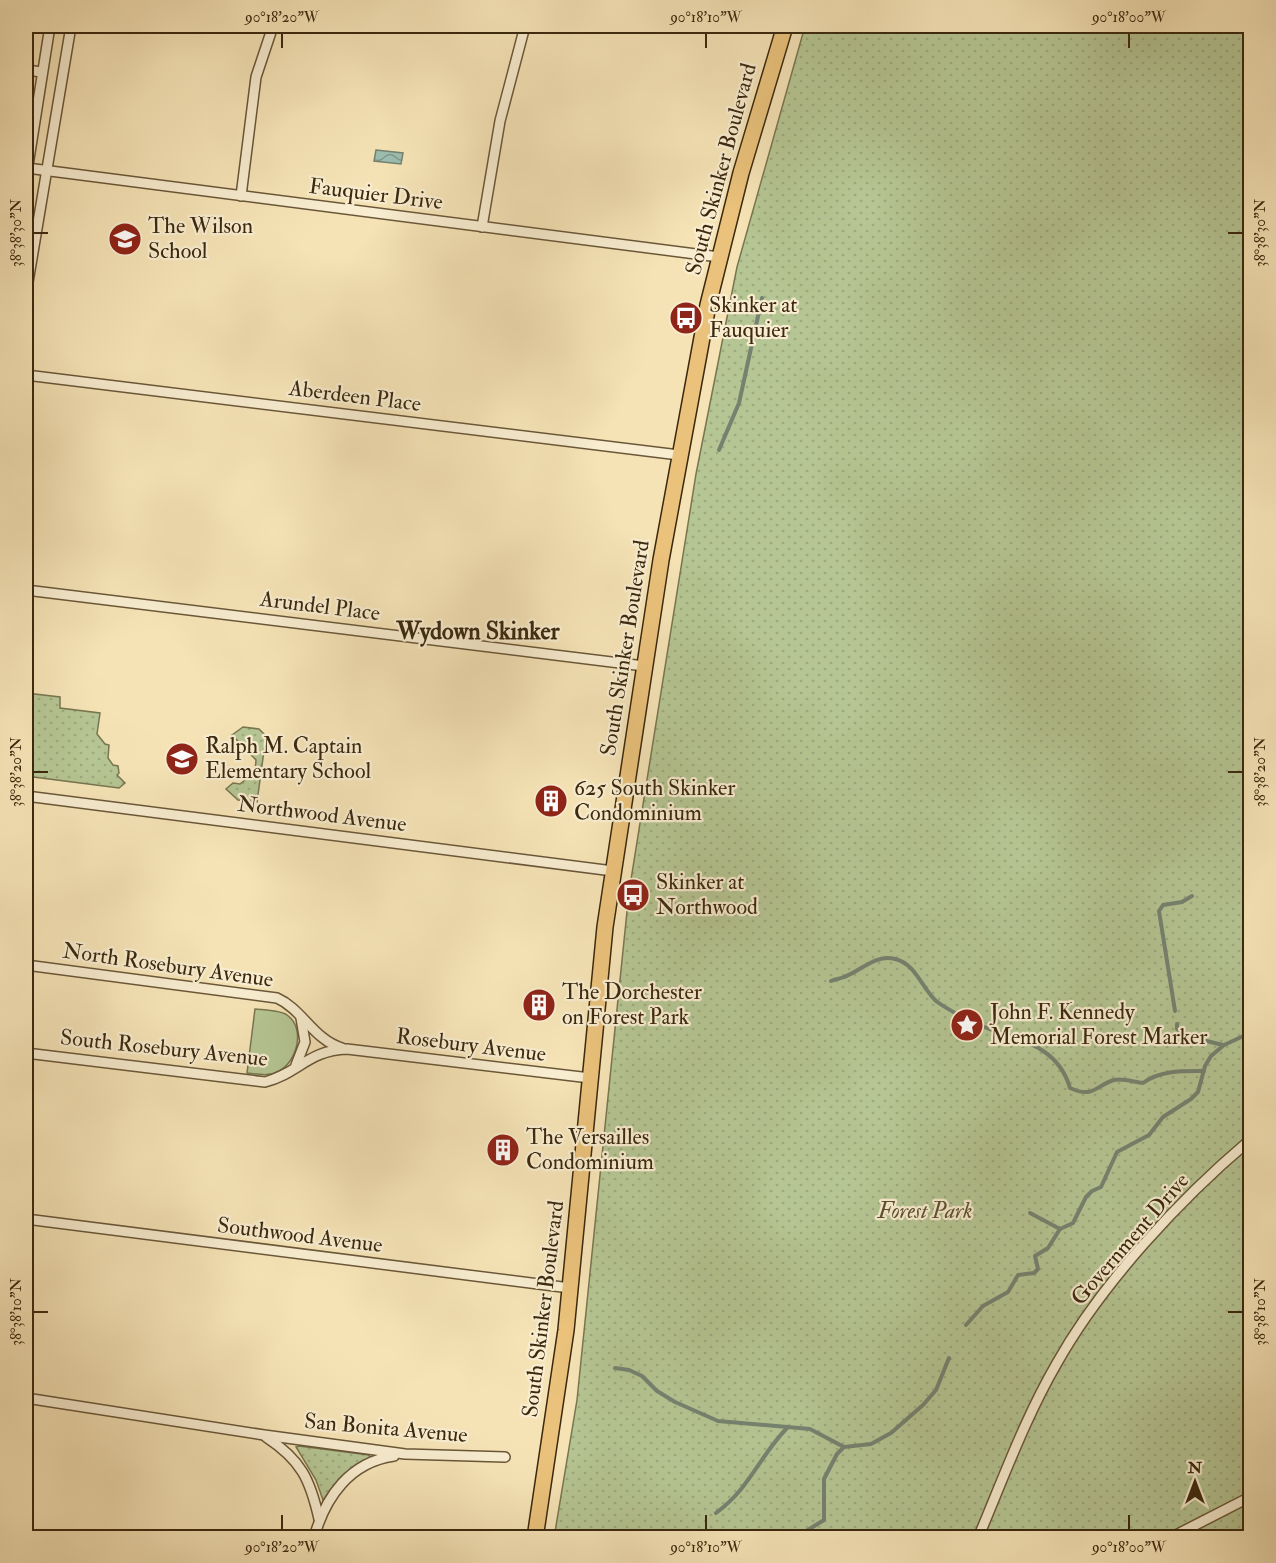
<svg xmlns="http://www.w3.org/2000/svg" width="1276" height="1563" font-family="'IM FELL Double Pica',serif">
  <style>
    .grass { fill: #b5c593; stroke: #787650; stroke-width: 1.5 }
    .park { fill: url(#park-dots); stroke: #787650; stroke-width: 1.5 }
    .water { fill: url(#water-waves); stroke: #758270; stroke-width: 1.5 }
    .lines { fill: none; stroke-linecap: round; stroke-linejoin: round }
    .stream { stroke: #758270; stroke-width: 4 }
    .minor-casing { stroke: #6a5738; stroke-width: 12 }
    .primary-casing { stroke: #3b280e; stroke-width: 18 }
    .minor { stroke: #f8edd0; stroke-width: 9 }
    .primary { stroke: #eac27b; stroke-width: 15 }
    .ticks { fill: none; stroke: #3b280e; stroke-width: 2 }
    .labels { text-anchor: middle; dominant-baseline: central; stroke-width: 4.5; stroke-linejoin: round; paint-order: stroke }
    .street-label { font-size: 22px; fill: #3b280e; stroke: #f8edd0 }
    .poi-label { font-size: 22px; fill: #3b280e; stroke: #f8edd0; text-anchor: start }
    .park-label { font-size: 22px; font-style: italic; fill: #5a4f2f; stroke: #f8edd0 }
    .neighbourhood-label { font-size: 24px; font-weight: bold; fill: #3b280e; stroke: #f8edd0 }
    .neatline { fill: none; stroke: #3b280e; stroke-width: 2 }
    .ticks-label { font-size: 15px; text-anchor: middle; fill: #3b280e }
  </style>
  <defs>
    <pattern id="park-dots" width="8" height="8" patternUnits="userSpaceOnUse" patternTransform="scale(1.5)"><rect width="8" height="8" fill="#b5c593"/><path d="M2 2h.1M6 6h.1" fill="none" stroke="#9da97e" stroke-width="1.8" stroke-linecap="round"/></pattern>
    <pattern id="water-waves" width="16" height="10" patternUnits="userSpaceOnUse" patternTransform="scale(1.5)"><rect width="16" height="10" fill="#9cbeb1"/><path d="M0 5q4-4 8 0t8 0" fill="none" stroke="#809a8e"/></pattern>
  </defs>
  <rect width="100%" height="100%" fill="#f5e3b6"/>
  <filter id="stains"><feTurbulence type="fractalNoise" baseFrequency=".00333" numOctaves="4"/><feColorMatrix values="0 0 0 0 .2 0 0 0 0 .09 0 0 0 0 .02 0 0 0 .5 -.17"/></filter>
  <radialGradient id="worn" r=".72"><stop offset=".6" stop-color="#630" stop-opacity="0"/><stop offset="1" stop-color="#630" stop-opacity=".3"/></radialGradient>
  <path class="grass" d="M255,1009C264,1010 280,1010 287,1015C306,1028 297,1062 279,1071C269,1077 258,1074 247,1073Z"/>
  <g class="park">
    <polygon points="805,26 1250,26 1250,1537 554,1538 577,1400 629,892 696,474 737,267"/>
    <polygon points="26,693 60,697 60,708 100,713 97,734 105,744 109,745 108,758 113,765 118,766 119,773 117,775 125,783 119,788 26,776"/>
    <polygon points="243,727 259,729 266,736 257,802 238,800 226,789 233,783 240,784 255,772 256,760 232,735"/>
    <polygon points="299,1446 369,1455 370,1458 341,1477 323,1500 316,1480 296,1447"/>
  </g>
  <polygon class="water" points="376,150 403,153 401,164 374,161"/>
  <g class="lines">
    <g class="stream">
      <polyline points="719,450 739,403 762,298"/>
      <path d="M831,981C836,979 839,979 844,977C861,971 875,954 895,959C916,964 921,987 936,1001C944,1007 955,1013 964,1018C1004,1040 1055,1037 1070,1088C1094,1099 1096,1085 1114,1080C1122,1078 1134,1082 1143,1083C1160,1070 1183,1071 1204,1071"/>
      <polyline points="1175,1011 1159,911 1163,905 1182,902 1192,896"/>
      <polyline points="1177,1024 1177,1029 1194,1038 1223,1045"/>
      <polyline points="1030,1213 1060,1229"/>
      <polyline points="966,1325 983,1306 1008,1292 1018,1275 1034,1273 1038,1269 1035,1256 1048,1248 1060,1229 1073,1223 1086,1197 1092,1191 1101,1187 1117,1152 1149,1135 1163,1117 1191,1099 1198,1092 1205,1066 1211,1056 1224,1045 1250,1033"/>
      <polyline points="615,1368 629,1370 642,1376 657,1391 675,1402 718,1421 810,1429 844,1447"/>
      <path d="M716,1513C751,1487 758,1458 787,1428"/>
      <polyline points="795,1538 824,1520 824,1479 837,1454 844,1447 871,1444 891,1433 923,1405 936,1390 949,1358"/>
    </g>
    <defs>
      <g id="minor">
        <polyline points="26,70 42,72"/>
        <polyline points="27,168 719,257"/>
        <polyline points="26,178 50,26"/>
        <polyline points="241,196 256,77 273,26"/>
        <polyline points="482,227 500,121 525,26"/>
        <polyline points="26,294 71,26"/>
        <polyline points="26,375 679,455"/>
        <polyline points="26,590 644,666"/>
        <polyline points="26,796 613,871"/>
        <path d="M26,965L277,998C302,1009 314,1040 342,1048"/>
        <path d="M26,1053L265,1082C297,1074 309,1050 347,1049L590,1078"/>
        <polyline points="296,1065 305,1042 301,1018"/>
        <polyline points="26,1219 570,1288"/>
        <polyline points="26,1398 264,1435 405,1454 505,1457"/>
        <path d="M266,1437C301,1460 310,1479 319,1519"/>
        <path d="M314,1538C325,1497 350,1462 394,1456"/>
        <path d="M978,1538C1003,1479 1025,1418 1057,1363C1102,1283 1180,1199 1250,1140"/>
        <polyline points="1170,1538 1250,1497"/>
      </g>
      <polyline id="primary" points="535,1538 566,1330 605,927 661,560 708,305 741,173 785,26"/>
    </defs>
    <use href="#minor" class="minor-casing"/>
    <use href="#primary" class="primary-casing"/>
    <use href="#minor" class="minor"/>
    <use href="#primary" class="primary"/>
  </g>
  <path class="ticks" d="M282,33V48M706,33V48M1129,33V48M33,233H48M1228,233H1243M33,772H48M1228,772H1243M33,1312H48M1228,1312H1243M282,1515V1530M706,1515V1530M1129,1515V1530"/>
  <defs>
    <symbol id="school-disc" viewBox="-11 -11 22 22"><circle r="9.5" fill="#8f2418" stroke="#f8edd0"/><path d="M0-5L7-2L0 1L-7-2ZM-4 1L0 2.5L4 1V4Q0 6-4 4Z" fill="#fff"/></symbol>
    <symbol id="bus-disc" viewBox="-11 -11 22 22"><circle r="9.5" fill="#8f2418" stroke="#f8edd0"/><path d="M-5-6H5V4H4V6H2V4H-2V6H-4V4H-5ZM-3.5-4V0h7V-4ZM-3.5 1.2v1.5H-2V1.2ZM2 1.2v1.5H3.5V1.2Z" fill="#fff"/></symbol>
    <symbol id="building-disc" viewBox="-11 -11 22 22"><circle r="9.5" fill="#8f2418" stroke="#f8edd0"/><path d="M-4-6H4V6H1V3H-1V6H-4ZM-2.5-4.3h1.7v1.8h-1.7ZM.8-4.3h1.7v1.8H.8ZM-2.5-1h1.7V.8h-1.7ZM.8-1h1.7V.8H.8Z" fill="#fff"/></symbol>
    <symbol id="sight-disc" viewBox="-11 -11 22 22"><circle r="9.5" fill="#8f2418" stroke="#f8edd0"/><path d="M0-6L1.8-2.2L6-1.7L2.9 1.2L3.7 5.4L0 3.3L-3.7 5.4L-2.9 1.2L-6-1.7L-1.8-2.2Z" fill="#fff"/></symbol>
  </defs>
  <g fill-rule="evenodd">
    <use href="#school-disc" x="106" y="220" width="38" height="38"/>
    <use href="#bus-disc" x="667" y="299" width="38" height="38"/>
    <use href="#school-disc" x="163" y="740" width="38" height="38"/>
    <use href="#building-disc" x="532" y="782" width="38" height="38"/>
    <use href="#bus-disc" x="614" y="876" width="38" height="38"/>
    <use href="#building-disc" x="520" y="986" width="38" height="38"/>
    <use href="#sight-disc" x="948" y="1006" width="38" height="38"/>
    <use href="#building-disc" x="484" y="1131" width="38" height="38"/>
  </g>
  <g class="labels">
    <g class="street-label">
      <text transform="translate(721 169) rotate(-75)">South Skinker Boulevard</text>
      <text transform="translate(376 194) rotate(7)">Fauquier Drive</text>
      <text transform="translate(355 396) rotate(7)">Aberdeen Place</text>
      <text transform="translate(320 606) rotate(7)">Arundel Place</text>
      <text transform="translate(625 648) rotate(-81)">South Skinker Boulevard</text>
      <text transform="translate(322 814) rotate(7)">Northwood Avenue</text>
      <text transform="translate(168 965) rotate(8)">North Rosebury Avenue</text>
      <text transform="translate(471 1045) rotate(7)">Rosebury Avenue</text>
      <text transform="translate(164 1048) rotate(6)">South Rosebury Avenue</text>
      <text transform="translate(300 1235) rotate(7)">Southwood Avenue</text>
      <text transform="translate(1130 1239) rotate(-49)">Government Drive</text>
      <text transform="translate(543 1309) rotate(-83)">South Skinker Boulevard</text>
      <text transform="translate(386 1428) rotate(5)">San Bonita Avenue</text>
    </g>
    <g class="poi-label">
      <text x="148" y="226">The Wilson<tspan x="148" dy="25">School</tspan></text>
      <text x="709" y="305">Skinker at<tspan x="709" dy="25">Fauquier</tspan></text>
      <text x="205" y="746">Ralph M. Captain<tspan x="205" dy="25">Elementary School</tspan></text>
      <text x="574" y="788">625 South Skinker<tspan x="574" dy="25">Condominium</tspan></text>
      <text x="656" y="882">Skinker at<tspan x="656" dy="25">Northwood</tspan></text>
      <text x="562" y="992">The Dorchester<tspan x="562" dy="25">on Forest Park</tspan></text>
      <text x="990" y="1012">John F. Kennedy<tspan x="990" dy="25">Memorial Forest Marker</tspan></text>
      <text x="526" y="1137">The Versailles<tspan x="526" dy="25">Condominium</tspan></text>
    </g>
    <g class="park-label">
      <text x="925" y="1211">Forest Park</text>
    </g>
    <g class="neighbourhood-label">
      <text x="478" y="631">Wydown Skinker</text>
    </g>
  </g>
  <rect width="1276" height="1563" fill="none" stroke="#f5e3b6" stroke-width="66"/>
  <g transform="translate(1195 1482)" stroke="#f8edd0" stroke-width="4.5" paint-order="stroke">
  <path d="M0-4.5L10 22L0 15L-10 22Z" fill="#3b280e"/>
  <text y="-9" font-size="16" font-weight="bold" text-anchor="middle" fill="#3b280e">N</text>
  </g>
  <rect x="33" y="33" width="1210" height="1497" class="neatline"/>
  <g class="ticks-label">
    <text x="282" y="22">90°18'20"W</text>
    <text x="706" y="22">90°18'10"W</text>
    <text x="1129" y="22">90°18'00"W</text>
    <text transform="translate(16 233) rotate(-90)" y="5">38°38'30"N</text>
    <text transform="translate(1260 233) rotate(-90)" y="5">38°38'30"N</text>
    <text transform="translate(16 772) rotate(-90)" y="5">38°38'20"N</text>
    <text transform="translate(1260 772) rotate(-90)" y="5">38°38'20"N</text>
    <text transform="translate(16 1312) rotate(-90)" y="5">38°38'10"N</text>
    <text transform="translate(1260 1312) rotate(-90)" y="5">38°38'10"N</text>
    <text x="282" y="1552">90°18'20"W</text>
    <text x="706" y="1552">90°18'10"W</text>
    <text x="1129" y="1552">90°18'00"W</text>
  </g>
  <rect width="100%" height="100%" filter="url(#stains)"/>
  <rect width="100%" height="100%" fill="url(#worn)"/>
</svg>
